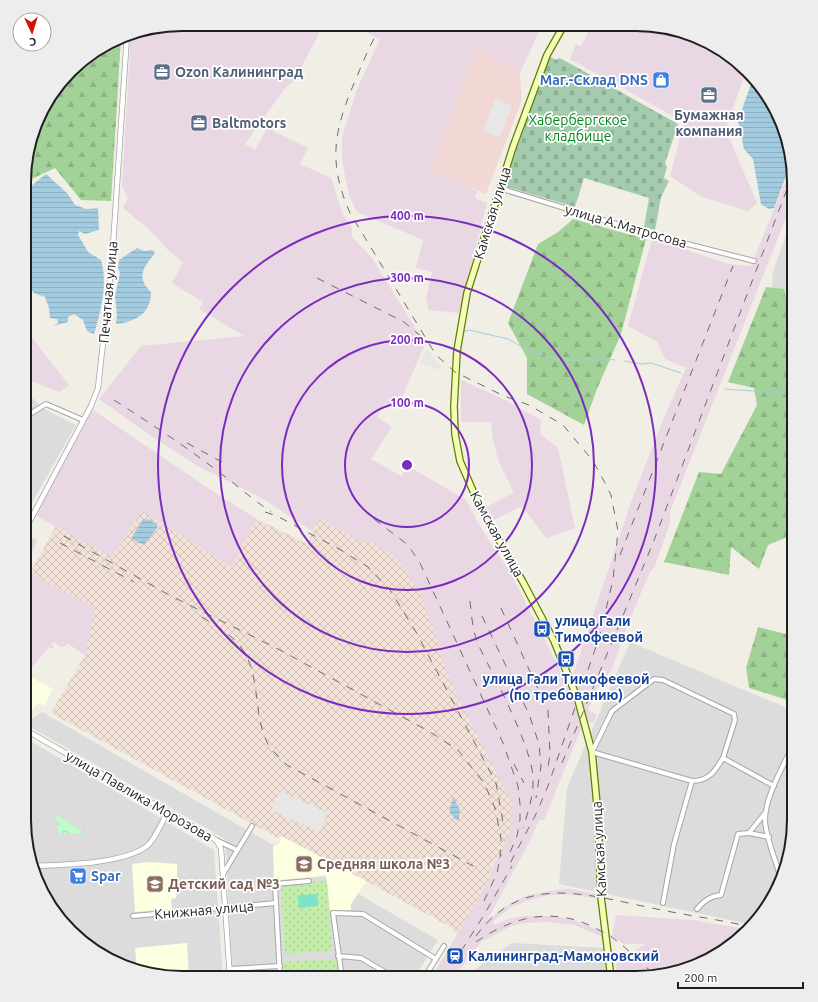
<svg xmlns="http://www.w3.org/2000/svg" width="818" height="1002" font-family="Ubuntu,sans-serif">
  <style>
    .residential { fill: #dddcdc }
    .commercial { fill: #f2d8d4 }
    .industrial { fill: #ead7e4 }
    .education { fill: #fcffe0 }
    .military { fill: url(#military-cross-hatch) }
    .grass { fill: url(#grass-dots) }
    .forest { fill: url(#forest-firs) }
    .cemetery { fill: url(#cemetery-stones) }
    .park { fill: url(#park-crowns) }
    .pitch { fill: #7fe3c7 }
    .parking { fill: #e7e7e7 }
    .water { fill: url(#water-rules) }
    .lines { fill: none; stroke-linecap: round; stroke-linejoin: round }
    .stream { stroke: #a3cce0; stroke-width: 1 }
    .minor-casing { stroke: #a6a6a6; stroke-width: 6 }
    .tertiary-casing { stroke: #a6a6a6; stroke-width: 6 }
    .secondary-casing { stroke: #627d00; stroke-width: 8 }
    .minor { stroke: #fff; stroke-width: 4 }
    .tertiary { stroke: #fff; stroke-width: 4.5 }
    .secondary { stroke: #f2fdb7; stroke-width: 5.5 }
    .rail { stroke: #6d6d6d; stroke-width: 1; stroke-dasharray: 8 8; stroke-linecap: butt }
    .ring { fill: none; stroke: #7b2cbf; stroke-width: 2 }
    .labels { text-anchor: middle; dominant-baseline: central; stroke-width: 3.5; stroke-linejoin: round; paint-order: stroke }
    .service-label { font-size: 14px; font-weight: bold; fill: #4e5e75; stroke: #fff; text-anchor: start }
    .shop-label { font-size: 14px; font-weight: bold; fill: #366cbe; stroke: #fff; text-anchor: end }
    .park-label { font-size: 14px; fill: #06851d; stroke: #fff }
    .street-label { font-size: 14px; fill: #1f1f1f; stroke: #fff }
    .transit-label { font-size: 14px; font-weight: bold; fill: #164399; stroke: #fff; text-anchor: start }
    .education-label { font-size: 14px; font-weight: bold; fill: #785e54; stroke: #fff; text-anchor: start }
    .rim { fill: none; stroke: #1f1f1f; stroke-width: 2 }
    .centre { fill: #7b2cbf; stroke: #fff; stroke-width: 2 }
    .ring-label { font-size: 12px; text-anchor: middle; font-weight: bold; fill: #7b2cbf; stroke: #fff; stroke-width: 3.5; stroke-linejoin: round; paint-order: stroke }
  </style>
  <defs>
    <pattern id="military-cross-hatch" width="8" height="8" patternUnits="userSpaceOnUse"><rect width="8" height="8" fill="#f3e2d8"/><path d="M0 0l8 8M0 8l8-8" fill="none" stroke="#d0c1b9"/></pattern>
    <pattern id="grass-dots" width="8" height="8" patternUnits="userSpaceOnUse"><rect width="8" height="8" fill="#c3eda9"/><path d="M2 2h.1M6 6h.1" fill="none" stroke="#a7cb91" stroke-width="1.8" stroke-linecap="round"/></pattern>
    <pattern id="forest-firs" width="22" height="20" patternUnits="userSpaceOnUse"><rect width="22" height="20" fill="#a3d298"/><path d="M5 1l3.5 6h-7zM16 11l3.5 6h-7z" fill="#8cb483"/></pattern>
    <pattern id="cemetery-stones" width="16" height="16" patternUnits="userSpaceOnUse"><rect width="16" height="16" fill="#a5cbae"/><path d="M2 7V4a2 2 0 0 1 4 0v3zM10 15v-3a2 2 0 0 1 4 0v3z" fill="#8eae95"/></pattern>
    <pattern id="park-crowns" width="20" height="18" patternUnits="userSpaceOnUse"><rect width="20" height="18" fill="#c0fccb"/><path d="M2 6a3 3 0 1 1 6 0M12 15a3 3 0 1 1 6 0" fill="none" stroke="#a5d8ae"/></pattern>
    <pattern id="water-rules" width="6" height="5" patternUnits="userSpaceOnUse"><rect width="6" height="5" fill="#a3cce0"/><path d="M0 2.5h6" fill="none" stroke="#8cafc0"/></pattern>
  </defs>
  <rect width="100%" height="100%" fill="#f0eee5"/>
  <g class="residential">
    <polygon points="794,214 794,384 766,383 773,271"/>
    <polygon points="25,395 32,398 44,409 76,425 25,515"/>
    <polygon points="25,533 37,541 25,566"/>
    <polygon points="630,642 794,711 794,794 791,799 794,803 794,830 786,871 767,907 749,924 559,884 567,788"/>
    <polygon points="42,712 438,940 414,978 233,978 225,839 25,724"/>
    <polygon points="24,737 214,850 223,978 172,978 131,970 95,951 45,899 29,861 24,820"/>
    <polygon points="512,943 604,948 606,978 463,978"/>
  </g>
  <polygon class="commercial" points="476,47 520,73 522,100 486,194 430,172"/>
  <g class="industrial">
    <polygon points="182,24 310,24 321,30 294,81 286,87 245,144 255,150 267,128 308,148 300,164 331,178 342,212 352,229 352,237 372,258 425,344 397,409 385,403 377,417 392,427 371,459 401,476 408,466 466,500 479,525 510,572 575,699 583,724 544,820 539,820 531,839 488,919 511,903 525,896 549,891 568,889 582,891 600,895 600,899 566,894 549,895 527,901 510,908 492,922 494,925 509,919 525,916 554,916 574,920 598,930 603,932 603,937 574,925 547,922 523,923 509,927 481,942 453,978 430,978 444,957 489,879 512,804 454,689 441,658 439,645 420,593 366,541 364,540 360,542 319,518 312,531 262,498 201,468 154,438 99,399 141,346 244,336 199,309 203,302 172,283 183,262 168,250 151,231 123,208 128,199 122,186 131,33"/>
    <polygon points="349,24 542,25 520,73 476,48 430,172 477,191 475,198 487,203 459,313 429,310 426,298 432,272 416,268 423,240 357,212 349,195 342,160 342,137 358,87 380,39"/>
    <polygon points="592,25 657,25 724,51 745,74 724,134 730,140 757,203 748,211 702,197 670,176 684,122 570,59 576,44 581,46"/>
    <polygon points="792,165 794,197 670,512 670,523 655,566 649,574 628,624 612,669 598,688 588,710 597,715 593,723 586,720 576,688 574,672 631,502 663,420 686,368 665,359 657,342 628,326 652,239 729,264 751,266"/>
    <polygon points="32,338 69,385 60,392 25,379 25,343"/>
    <polygon points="461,380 505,400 541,420 540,434 558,448 575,528 546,538 522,506 494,520 486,508 514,492 499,463 493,440 491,422 461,422"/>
    <polygon points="93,410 214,492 257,519 232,568 142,511 112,558 35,515"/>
    <polygon points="30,573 95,607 85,655 67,643 66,646 60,647 54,642 51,645 54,647 53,649 49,647 32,667 24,669 24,584"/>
    <polygon points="616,915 692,920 745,929 715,957 646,978 621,978 615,965 645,944 624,944 612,936"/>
  </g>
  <g class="education">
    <polygon points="24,677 33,678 53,689 44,706 38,703 25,719"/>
    <polygon points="281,836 366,881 351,904 351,910 330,911 326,876 280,880 279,877 274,878 273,846 277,846 277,844 280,843"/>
    <polygon points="149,862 177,864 177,888 176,898 171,899 172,909 135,912 132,864"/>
    <polygon points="187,943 189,978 172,978 137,971 135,948"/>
  </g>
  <polygon class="military" points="142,511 232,568 257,519 307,544 319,518 360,542 367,540 396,557 420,593 439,645 441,658 454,689 512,804 510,831 499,858 498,860 493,860 489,879 457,935 453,932 454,929 366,881 294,842 281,836 278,838 51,713 85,655 95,607 30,573 56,526 112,558"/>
  <g class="grass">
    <polygon points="327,881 332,951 285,954 281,884"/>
    <polygon points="339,959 340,978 284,978 283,962"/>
  </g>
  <g class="forest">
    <polygon points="121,38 111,201 81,200 55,168 25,182 25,161 45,103 78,63"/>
    <polygon points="573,219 646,239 621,334 597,389 584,425 527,394 527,358 508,323 538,244 558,232"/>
    <polygon points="766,287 784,289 790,322 794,322 794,538 792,535 768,545 759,569 731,547 729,575 664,562 699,472 721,474 757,405 754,388 728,382"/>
    <polygon points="794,624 794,702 749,688 746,668 758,627 786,634"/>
  </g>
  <polygon class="cemetery" points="549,56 556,60 560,58 678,124 665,163 667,167 664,178 669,181 661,197 655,230 644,227 649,198 584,178 575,207 504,186"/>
  <g class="park">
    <polygon points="56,815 86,833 58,834"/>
    <polygon points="94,939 95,952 83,940"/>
  </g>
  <polygon class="pitch" points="317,894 318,906 299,908 298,895"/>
  <g class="parking">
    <polygon points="495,99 512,106 500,137 483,131"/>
    <polygon points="427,349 441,366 440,370 420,363"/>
    <polygon points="280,791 328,813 319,832 271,810"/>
  </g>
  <g class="water">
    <polygon points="752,81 773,103 789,141 791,162 774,208 769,209 761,204 753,159 744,149 738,121"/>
    <path d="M46,174L67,193L75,205L86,209L98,208L99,230L85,234L79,231L78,235L88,252L101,260C108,283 101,311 94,334L87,331L83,320L74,314L68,317V322L53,326L58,323L57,319L50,318L49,308L45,297L34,293L25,282V191Z"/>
    <path d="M137,248L144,251L152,250L155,253C144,267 135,277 151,292C151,314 135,322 116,324L117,314L115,296L120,273L118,268L119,260Z"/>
    <polygon points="143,519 150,520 157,525 157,528 144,545 131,539"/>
    <path d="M453,797L460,810L459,818L458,821C446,811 450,811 453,797Z"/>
  </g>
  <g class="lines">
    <g class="stream">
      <polyline points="465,331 469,330 508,339 528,350 557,360 564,359 572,361 597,358 615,360"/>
      <polyline points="625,361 641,364 651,363 681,373"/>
      <polyline points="725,389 794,394"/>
    </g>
    <defs>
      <g id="minor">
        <polyline points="499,188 656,236 754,261"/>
        <polyline points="25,417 46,404 83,420"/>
        <path d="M723,758L735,720L734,714L663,680L654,679L612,711L592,752L692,781C709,781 715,771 723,758L774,786"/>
        <polyline points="749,833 769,837"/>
        <polyline points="216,840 237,850"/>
        <polyline points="223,874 252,826"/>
        <path d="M781,879C776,861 767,841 765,822C764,798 784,765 794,743"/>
        <polyline points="663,903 674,844 692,781"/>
        <path d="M697,909C704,901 710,896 721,895L738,834L749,833L765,813"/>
        <polyline points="133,916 276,903"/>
        <polyline points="338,956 361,958 395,978"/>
        <polyline points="230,969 280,966"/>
        <polyline points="280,978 275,884 309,881"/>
        <polyline points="342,978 333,913 363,914 436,959"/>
        <polyline points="424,978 444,946"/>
        <polyline points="529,978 529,976 608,978"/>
      </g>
      <g id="tertiary">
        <polyline points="25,530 91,406 98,388 112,261 127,35"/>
        <polyline points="24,729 216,840 221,848 230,978"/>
        <path d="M32,866C61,865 124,864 147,846C156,838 162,822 168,811"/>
      </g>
      <polyline id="secondary" points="564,25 547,55 513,147 467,293 457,351 454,406 455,434 460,461 480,507 523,582 554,641 578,700 592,752 598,815 601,897 611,978"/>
    </defs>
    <use href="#minor" class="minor-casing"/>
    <use href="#tertiary" class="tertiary-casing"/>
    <use href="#secondary" class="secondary-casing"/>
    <use href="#minor" class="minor"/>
    <use href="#tertiary" class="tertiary"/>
    <use href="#secondary" class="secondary"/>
    <g class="rail">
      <path d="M382,25C372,40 365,57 358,74C335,127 326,159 350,213L436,355L455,372L504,396L529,405L563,425L593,461L604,481L611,495L618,531L613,580L599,638L548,786L536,814L507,869"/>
      <polyline points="317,278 404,322 422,337"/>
      <path d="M114,400C148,422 182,444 215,469C234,483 251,498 271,512"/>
      <polyline points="187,443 222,462"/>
      <polyline points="265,512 277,516 339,549 368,567 390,590 416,632 496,783 503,822"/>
      <polyline points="374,519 408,545 420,563 503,743 518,786 520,804 520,820 517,836 508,857"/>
      <polyline points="64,536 169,595 280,650 430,732 458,750 484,783 495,808 501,838 500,858"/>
      <polyline points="60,543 134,582"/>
      <polyline points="620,555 733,266"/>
      <path d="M470,601C471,611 472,622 474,631C477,645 485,658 491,670C504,696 532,751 533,778C534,795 528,812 523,828"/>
      <polyline points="501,608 548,711 550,755 547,773"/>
      <polyline points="482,616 529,714 539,744 541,766 536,798"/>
      <path d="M202,617C216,626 231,634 241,647C262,676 252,714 268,744C273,752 281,759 287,765L473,866"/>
      <polyline points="562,763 653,543 793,173"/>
      <polyline points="514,764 524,783"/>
      <polyline points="484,901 497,873 501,854"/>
      <path d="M476,936C522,872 587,895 652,908C684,915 716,919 747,926"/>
      <path d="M476,942C513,916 555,906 597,929C602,932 609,934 613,938C628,949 641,963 655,975"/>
      <polyline points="444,978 484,915 512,866"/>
    </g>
  </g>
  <g class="ring">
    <circle cx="407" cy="465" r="62"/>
    <circle cx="407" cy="465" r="125"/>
    <circle cx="407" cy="465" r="187"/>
    <circle cx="407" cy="465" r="249"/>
  </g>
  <defs>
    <symbol id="office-square" viewBox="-11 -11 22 22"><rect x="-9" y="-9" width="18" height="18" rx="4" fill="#5c6f8a" stroke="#fff"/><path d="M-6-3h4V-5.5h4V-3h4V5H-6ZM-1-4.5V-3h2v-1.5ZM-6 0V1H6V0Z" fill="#fff"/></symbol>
    <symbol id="shop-square" viewBox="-11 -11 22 22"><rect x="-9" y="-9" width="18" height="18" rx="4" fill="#3f7fe0" stroke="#fff"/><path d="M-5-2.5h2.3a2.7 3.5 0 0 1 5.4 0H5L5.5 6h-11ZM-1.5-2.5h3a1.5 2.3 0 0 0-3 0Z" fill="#fff"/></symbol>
    <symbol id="bus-square" viewBox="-11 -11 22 22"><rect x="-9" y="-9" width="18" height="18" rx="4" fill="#1a4fb4" stroke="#fff"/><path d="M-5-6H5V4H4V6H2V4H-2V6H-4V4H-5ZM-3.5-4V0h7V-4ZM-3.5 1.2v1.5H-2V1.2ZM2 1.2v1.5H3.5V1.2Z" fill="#fff"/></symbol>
    <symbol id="school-square" viewBox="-11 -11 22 22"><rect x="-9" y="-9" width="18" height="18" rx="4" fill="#8d6e63" stroke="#fff"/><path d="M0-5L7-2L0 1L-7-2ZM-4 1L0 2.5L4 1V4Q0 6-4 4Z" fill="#fff"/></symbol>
    <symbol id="supermarket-square" viewBox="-11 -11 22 22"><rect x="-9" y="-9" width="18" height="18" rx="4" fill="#3f7fe0" stroke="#fff"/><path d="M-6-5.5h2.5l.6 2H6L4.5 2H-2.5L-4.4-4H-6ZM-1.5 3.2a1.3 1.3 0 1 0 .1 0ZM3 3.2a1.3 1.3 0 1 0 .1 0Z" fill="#fff"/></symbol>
    <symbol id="station-square" viewBox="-11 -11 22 22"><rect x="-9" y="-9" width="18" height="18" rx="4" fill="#1a4fb4" stroke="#fff"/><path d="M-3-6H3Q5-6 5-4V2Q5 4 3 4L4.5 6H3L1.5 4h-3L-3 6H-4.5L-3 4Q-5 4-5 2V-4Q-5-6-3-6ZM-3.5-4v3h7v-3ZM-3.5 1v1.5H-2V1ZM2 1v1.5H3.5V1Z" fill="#fff"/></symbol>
  </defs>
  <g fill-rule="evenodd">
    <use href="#office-square" x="152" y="62" width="20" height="20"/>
    <use href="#shop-square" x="651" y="70" width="20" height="20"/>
    <use href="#office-square" x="699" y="85" width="20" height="20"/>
    <use href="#office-square" x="189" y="113" width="20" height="20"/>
    <use href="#bus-square" x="532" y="619" width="20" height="20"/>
    <use href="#bus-square" x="556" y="649" width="20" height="20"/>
    <use href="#school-square" x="294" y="854" width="20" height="20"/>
    <use href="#supermarket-square" x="68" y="866" width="20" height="20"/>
    <use href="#school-square" x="145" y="874" width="20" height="20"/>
    <use href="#station-square" x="445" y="946" width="20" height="20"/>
  </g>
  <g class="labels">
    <g class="service-label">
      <text x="175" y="72">Ozon Калининград</text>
      <text x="709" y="115" text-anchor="middle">Бумажная<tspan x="709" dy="16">компания</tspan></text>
      <text x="212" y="123">Baltmotors</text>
    </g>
    <g class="shop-label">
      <text x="648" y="80">Маг.-Склад DNS</text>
      <text x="91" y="876" text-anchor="start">Spar</text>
    </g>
    <g class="park-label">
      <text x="578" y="120">Хабербергское<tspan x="578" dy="16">кладбище</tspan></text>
    </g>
    <g class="street-label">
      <text transform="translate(492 213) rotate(-73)">Камская улица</text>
      <text transform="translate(626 226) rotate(16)">улица А.Матросова</text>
      <text transform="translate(108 292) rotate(-85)">Печатная улица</text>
      <text transform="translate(497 534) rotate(61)">Камская улица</text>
      <text transform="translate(139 796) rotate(30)">улица Павлика Морозова</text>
      <text transform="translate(599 849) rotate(-93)">Камская улица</text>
      <text transform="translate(204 910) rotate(-5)">Книжная улица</text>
    </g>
    <g class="transit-label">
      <text x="555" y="621">улица Гали<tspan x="555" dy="16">Тимофеевой</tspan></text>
      <text x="566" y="679" text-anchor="middle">улица Гали Тимофеевой<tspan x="566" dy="16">(по требованию)</tspan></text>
      <text x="468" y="956">Калининград-Мамоновский</text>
    </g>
    <g class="education-label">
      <text x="317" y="864">Средняя школа №3</text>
      <text x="168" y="884">Детский сад №3</text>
    </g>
  </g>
  <path d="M0 0H818V1002H0ZM182 31H636A151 151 0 0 1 787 182V820A151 151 0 0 1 636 971H182A151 151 0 0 1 31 820V182A151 151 0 0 1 182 31Z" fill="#ededed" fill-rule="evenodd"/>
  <path class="rim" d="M182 31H636A151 151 0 0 1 787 182V820A151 151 0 0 1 636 971H182A151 151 0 0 1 31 820V182A151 151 0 0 1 182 31Z"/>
  <circle cx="407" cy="465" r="6" class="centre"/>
  <g class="ring-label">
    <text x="407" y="220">400 m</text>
    <text x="407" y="282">300 m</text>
    <text x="407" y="344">200 m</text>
    <text x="407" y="407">100 m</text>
  </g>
  <g transform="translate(32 32) rotate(176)"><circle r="19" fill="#ffffff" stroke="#a5a5a5"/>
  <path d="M0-3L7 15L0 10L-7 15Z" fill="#cf1500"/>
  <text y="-6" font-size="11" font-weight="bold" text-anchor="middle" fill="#1f1f1f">С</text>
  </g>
  <path d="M678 982v6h125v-6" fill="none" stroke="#1f1f1f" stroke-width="2"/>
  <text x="684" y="982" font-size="12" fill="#1f1f1f" stroke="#ffffff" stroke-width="3" paint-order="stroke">200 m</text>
</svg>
